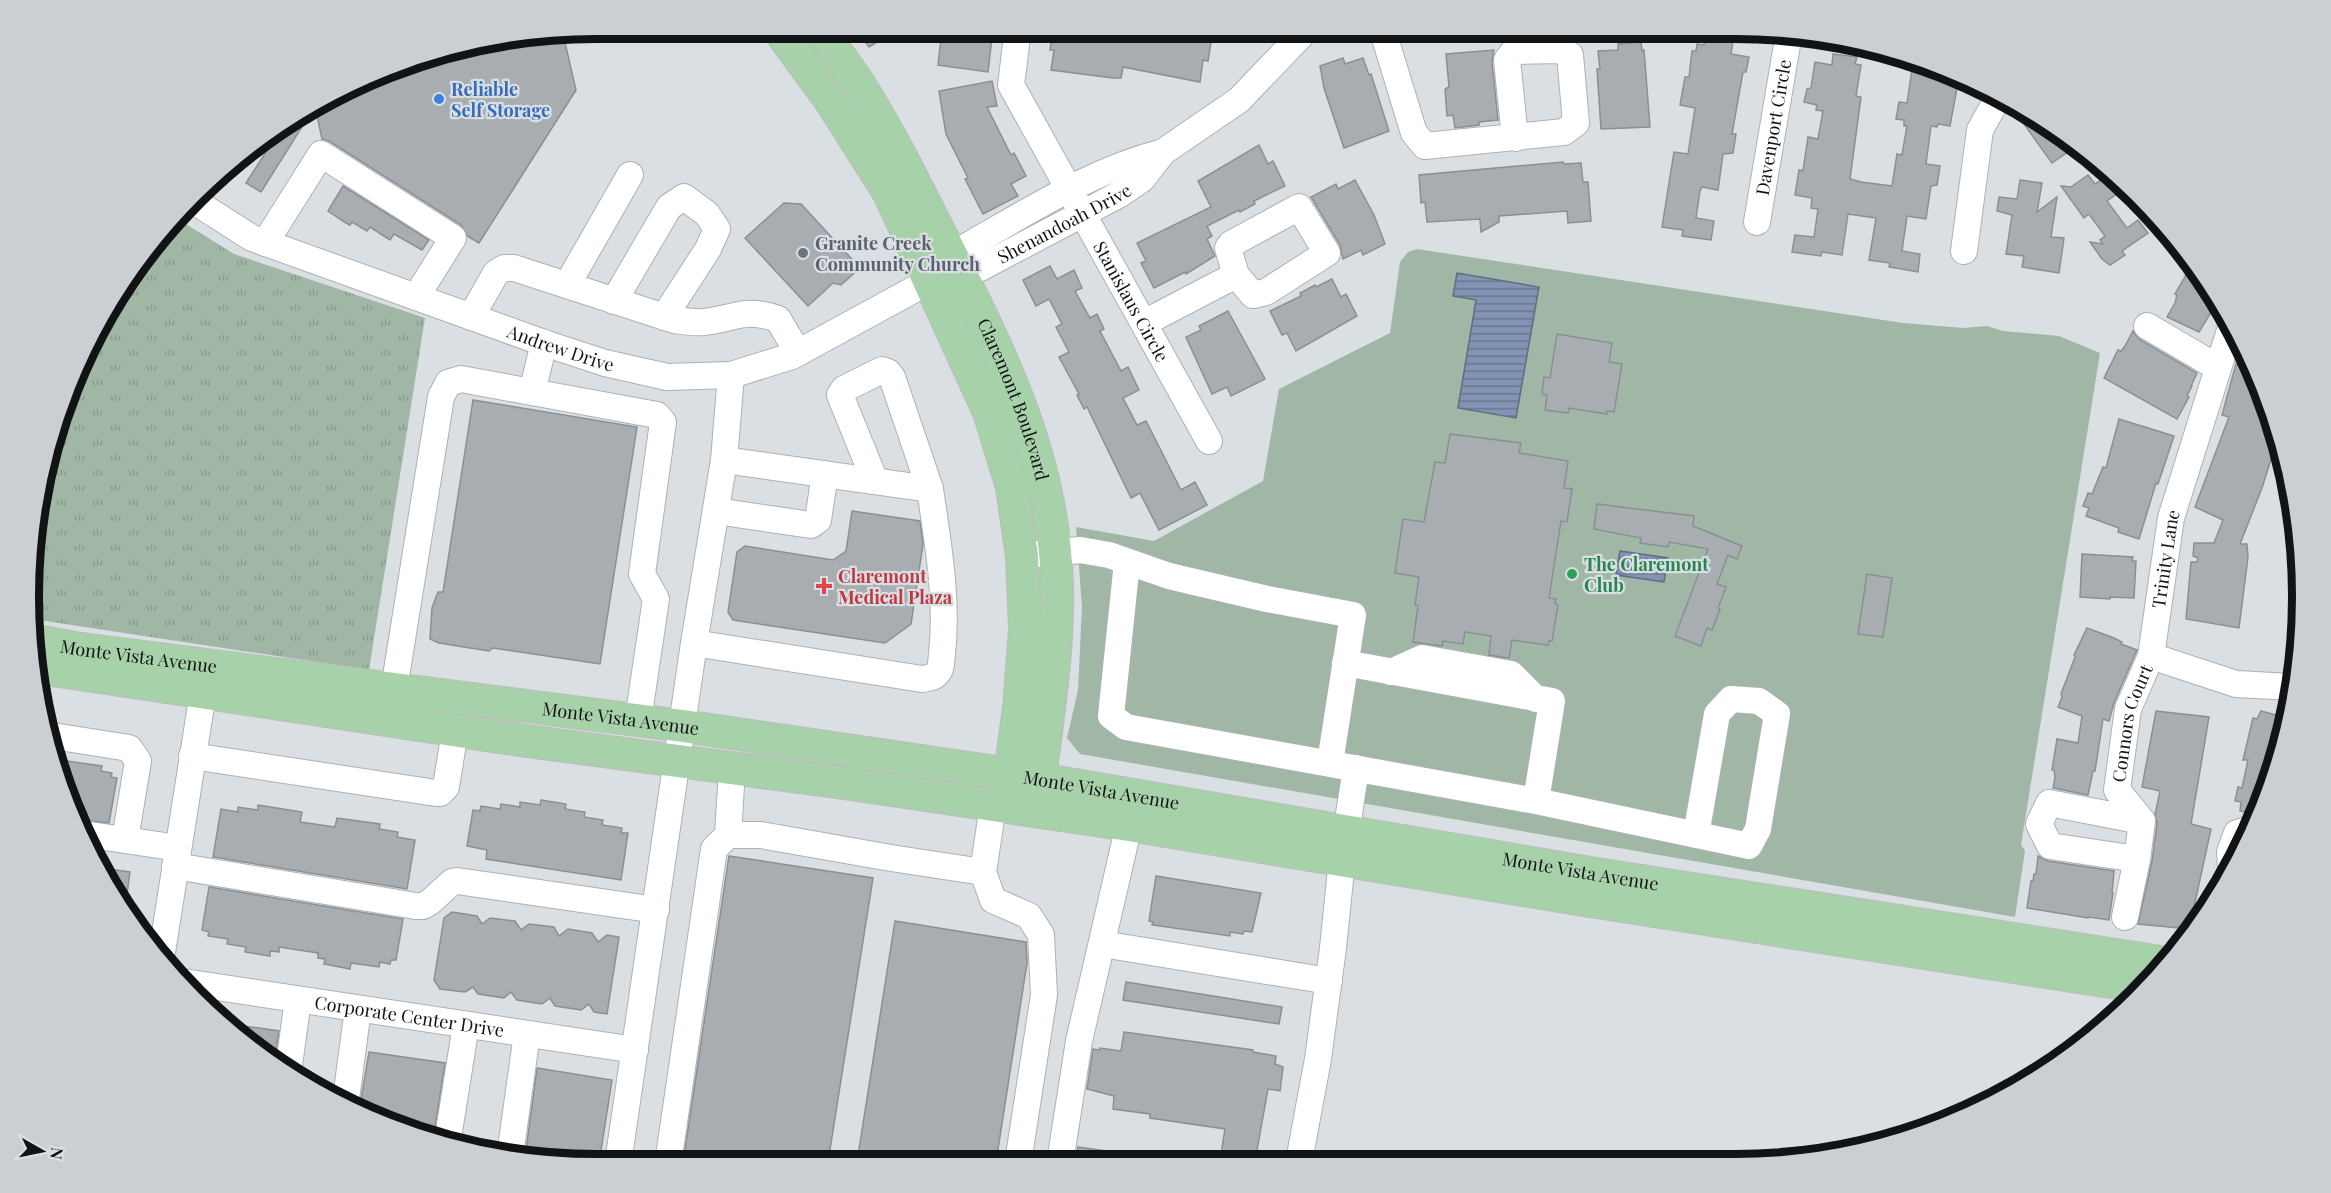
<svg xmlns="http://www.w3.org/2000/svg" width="2331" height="1193" font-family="'Playfair Display',serif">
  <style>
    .grass { fill: url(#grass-tufts) }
    .pitch { fill: #a0b7a5 }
    .water { fill: url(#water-rules); stroke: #606d84; stroke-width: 1.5 }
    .building { fill: #a8adb2; stroke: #8a8f94; stroke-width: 1.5 }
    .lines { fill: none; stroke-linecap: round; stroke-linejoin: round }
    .minor-casing { stroke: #acb1b6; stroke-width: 28 }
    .major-casing { stroke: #bcbdbd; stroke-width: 34 }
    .minor { stroke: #fff; stroke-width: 26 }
    .major { stroke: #a7d1a8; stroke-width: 32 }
    .shop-dot { fill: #3f7fe0; stroke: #dadfe4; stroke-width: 2 }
    .worship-dot { fill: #6b7280; stroke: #dadfe4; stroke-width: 2 }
    .leisure-dot { fill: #2e9e5b; stroke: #dadfe4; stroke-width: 2 }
    .health-dot { fill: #e0444e; stroke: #dadfe4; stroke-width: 2 }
    .labels { text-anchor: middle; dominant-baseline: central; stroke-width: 4.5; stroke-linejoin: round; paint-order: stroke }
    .shop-label { font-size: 18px; font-weight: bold; fill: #366cbe; stroke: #dadfe4; text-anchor: start }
    .street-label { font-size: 18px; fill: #111315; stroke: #dadfe4 }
    .worship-label { font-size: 18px; font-weight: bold; fill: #5b616d; stroke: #dadfe4; text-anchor: start }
    .leisure-label { font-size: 18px; font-weight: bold; fill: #27864d; stroke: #dadfe4; text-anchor: start }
    .health-label { font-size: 18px; font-weight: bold; fill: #be3a42; stroke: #dadfe4; text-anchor: start }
    .rim { fill: none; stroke: #111315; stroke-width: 8 }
  </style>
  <defs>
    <pattern id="grass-tufts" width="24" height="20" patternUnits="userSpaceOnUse" patternTransform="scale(1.5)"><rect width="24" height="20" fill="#a0b7a5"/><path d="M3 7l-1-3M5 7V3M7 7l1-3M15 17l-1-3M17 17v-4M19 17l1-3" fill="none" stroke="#899c8d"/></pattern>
    <pattern id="water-rules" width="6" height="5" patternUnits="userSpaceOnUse" patternTransform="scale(1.5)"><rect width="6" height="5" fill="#8293b3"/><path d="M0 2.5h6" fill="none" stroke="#697790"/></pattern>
  </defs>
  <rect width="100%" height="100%" fill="#dadfe4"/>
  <polygon class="grass" points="181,221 234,254 425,318 369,670 32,619 30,559 48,450 124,281"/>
  <polygon class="pitch" points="1417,249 1903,323 1964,328 1987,326 2003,331 2059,336 2100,353 2021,845 2025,851 2015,917 1080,754 1067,738 1078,690 1082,607 1076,527 1154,541 1263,481 1279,389 1390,333 1400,262 1408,252"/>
  <g class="water">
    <polygon points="1457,273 1539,287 1516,418 1458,408 1476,300 1453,296"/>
    <polygon points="1620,551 1668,558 1664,582 1616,575"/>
  </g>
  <g class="building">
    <polygon points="856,29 875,29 882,39 869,47"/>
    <polygon points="942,29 993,29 988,72 938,65"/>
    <polygon points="1053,29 1106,29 1105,31 1141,36 1142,29 1174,29 1212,36 1208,61 1203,60 1200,82 1123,67 1121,78 1113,78 1051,70 1054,50 1050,50"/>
    <polygon points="1706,31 1734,35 1731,54 1749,57 1746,72 1743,72 1732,134 1736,134 1733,153 1723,154 1718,190 1702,187 1700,191 1696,218 1714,221 1711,240 1682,236 1683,230 1662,227 1674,152 1688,154 1695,108 1680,105 1685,77 1689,77 1692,51 1696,51 1697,44 1704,45"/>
    <polygon points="563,34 576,90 479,243 467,236 461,225 329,141 322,139 316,111 414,59"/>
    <polygon points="1641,42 1642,51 1644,50 1650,127 1601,129 1597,69 1600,69 1598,51 1618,50 1618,44"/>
    <polygon points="1494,50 1492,62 1498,120 1479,122 1479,125 1455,128 1453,115 1447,116 1445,89 1449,87 1446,54"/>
    <polygon points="1833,54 1857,57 1855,64 1861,65 1856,96 1861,97 1850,179 1861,182 1892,186 1897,154 1902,155 1907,126 1904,126 1904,120 1896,119 1899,102 1907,103 1913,63 1936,68 1935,72 1959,77 1950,126 1938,124 1937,127 1931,126 1926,164 1940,166 1937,185 1931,186 1926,219 1907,216 1902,251 1920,254 1918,272 1889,267 1890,263 1869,260 1876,218 1848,214 1842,255 1822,252 1821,256 1792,252 1795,235 1814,237 1818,209 1811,208 1812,198 1795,195 1799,170 1803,171 1808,137 1818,139 1823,111 1816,110 1817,105 1804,102 1807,89 1811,88 1815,62 1832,65"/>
    <polygon points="1343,58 1345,64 1363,58 1369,75 1371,74 1389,131 1344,148 1324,88 1320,66"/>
    <polygon points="992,81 997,106 987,107 1011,155 1014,153 1026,176 1011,184 1018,196 983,214 965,179 968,178 946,134 939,91"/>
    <polygon points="2012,103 2078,145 2052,163 2011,106"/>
    <polygon points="310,114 261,192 246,183 280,130"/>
    <polygon points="1259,145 1268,164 1273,161 1285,186 1254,201 1255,204 1240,212 1239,210 1207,226 1212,236 1207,239 1215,256 1186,274 1185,272 1154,288 1141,263 1146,261 1137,243 1211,207 1198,181"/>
    <polygon points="1563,162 1564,164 1581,163 1583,182 1588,182 1591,221 1568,223 1567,211 1499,216 1499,222 1481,232 1480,219 1427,222 1425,202 1421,203 1419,175"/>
    <polygon points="2088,175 2095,184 2108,175 2119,190 2115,192 2117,194 2107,201 2127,228 2138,220 2148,233 2122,251 2125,255 2110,265 2102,259 2090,242 2103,244 2100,240 2105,236 2089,214 2084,218 2061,186 2071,187"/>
    <polygon points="1355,180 1374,215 1385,244 1363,255 1361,250 1343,259 1340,245 1311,197 1336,184 1338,189"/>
    <polygon points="2020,180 2042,183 2037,212 2057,197 2051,237 2064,238 2059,273 2022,267 2024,256 2006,254 2012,215 1997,211 1999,197 2017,199"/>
    <polygon points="343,186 429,240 422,250 394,234 390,240 370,227 367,231 352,222 350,225 346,223 328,211"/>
    <polygon points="784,203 801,204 860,268 841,285 833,283 808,306 745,238"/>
    <polygon points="1050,266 1057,279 1074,270 1082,288 1075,291 1090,318 1097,314 1104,329 1100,331 1121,371 1128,367 1139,390 1123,398 1137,425 1146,421 1181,490 1195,482 1207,505 1159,530 1140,493 1131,498 1087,407 1084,409 1077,395 1079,394 1059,357 1069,352 1056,327 1062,324 1049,299 1036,306 1023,280"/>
    <polygon points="2190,268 2197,272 2218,301 2199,332 2167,317 2175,303 2177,295 2175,294"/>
    <polygon points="1332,279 1341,297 1346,294 1357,316 1296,351 1287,333 1282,335 1270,311 1301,296 1300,293 1315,285 1316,287"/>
    <polygon points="1228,311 1265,379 1231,396 1227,387 1212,394 1186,337 1201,330 1199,326"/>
    <polygon points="2133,331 2139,339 2197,373 2191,386 2192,386 2187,396 2189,397 2177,419 2104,378 2118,350 2121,351 2125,346"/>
    <polygon points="1557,334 1612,343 1609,362 1622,364 1614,412 1607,411 1607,414 1569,408 1568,413 1545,410 1547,395 1542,394 1544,377 1550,378"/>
    <polygon points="2236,364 2252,369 2272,414 2278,437 2262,488 2240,544 2247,544 2248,557 2239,628 2186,619 2191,562 2197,562 2198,558 2193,556 2194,543 2214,543 2223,520 2195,507 2229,417 2222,415"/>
    <polygon points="473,400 637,427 600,664 493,648 489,651 439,643 430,639 432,608 438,592 443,592"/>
    <polygon points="2119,419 2174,436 2158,484 2156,483 2139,539 2118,532 2119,528 2086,516 2089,508 2083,506 2088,493 2092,494 2103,467 2106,468"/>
    <polygon points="1450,434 1521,443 1519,453 1568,461 1564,488 1572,489 1567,522 1561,521 1549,598 1556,599 1555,604 1558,605 1552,641 1549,641 1548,645 1512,640 1509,658 1489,655 1491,636 1465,632 1463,644 1443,641 1442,646 1413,642 1418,606 1415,605 1419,577 1395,573 1403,519 1424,522 1435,462 1445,463"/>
    <polygon points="1597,504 1694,516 1693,526 1742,546 1737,559 1728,555 1717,584 1726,587 1718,608 1720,609 1712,630 1707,628 1701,646 1675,636 1708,549 1669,542 1668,547 1640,543 1641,538 1594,529"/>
    <polygon points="852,511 920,521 923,544 911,624 885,643 733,620 728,612 737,552 745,546 833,560 846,551"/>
    <polygon points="2082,554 2133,557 2132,561 2136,561 2134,598 2110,597 2110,599 2080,597"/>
    <polygon points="1867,574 1892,578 1883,637 1858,634"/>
    <polygon points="2087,628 2114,638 2122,642 2121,644 2137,650 2114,703 2109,721 2103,719 2095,771 2093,771 2088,795 2053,788 2055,778 2054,770 2052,770 2057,739 2078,743 2082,716 2058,707 2062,697 2061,694 2075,657 2074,655"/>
    <polygon points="2156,711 2209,717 2191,824 2211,829 2194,907 2203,909 2190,929 2138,924 2152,861 2157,823 2155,815 2160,791 2142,787"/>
    <polygon points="2261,711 2287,718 2283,744 2256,814 2240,811 2241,802 2235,801 2238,787 2242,788 2248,760 2243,760 2253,718 2257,719"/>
    <polygon points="60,760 102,766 101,771 112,773 111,777 117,778 109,823 79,820"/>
    <polygon points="541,800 566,804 565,809 585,812 584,817 603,820 602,825 622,828 621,833 628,833 621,880 486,859 487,850 467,846 473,810 480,811 481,806 500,809 501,804 520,807 520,802 540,805"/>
    <polygon points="258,805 302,812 300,822 335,827 337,818 380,824 379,829 398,832 397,837 415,840 407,889 213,857 221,809 238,812 238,807 258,810"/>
    <polygon points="729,856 873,878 828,1162 683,1163"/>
    <polygon points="2038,856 2048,861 2114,871 2112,893 2113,893 2109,920 2089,917 2088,918 2027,908 2031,881 2033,881 2034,874 2036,874"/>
    <polygon points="101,868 130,872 126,901 117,890"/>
    <polygon points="1156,876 1261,893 1252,932 1244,931 1243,934 1230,932 1230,936 1152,925 1153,922 1149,921"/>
    <polygon points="209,887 403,919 396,960 391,960 390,964 380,962 379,967 351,963 350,969 324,964 325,959 318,958 318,953 279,947 279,952 270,951 270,956 245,952 246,947 227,944 228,939 208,936 209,932 202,930"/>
    <polygon points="452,912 477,916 482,924 490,918 515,921 521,930 529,924 554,927 559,936 568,929 592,933 598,942 607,935 619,937 607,1014 594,1012 589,1004 581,1010 555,1006 550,998 542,1004 517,1000 511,992 504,998 478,994 473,987 465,992 440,989 434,980 444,918"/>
    <polygon points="895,921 1026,942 1027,963 996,1162 857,1162"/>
    <polygon points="1126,982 1282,1007 1279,1024 1123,1000"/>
    <polygon points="231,1024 279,1031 275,1056"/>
    <polygon points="1124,1032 1253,1050 1253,1052 1276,1056 1275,1064 1283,1067 1280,1091 1268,1089 1255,1161 1220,1161 1225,1129 1150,1118 1150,1114 1113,1109 1114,1096 1087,1089 1093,1049 1100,1050 1100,1048 1121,1051"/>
    <polygon points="369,1052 445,1063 433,1139 359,1111"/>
    <polygon points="537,1068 612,1080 599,1163 560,1163 525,1158"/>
    <polygon points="1078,1147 1120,1153 1120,1162 1075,1162"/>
  </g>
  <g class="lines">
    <defs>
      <g id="minor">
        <path id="s1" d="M1018,29L1011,85L1209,441"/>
        <polyline points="1381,29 1384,35 1414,133 1425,146 1564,132 1576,123 1570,55 1559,50 1514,51 1507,60 1515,138"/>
        <path id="s2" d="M197,203L252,238L544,343L605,363L667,377L731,375L792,356L946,272"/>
        <path id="s3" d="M1757,222L1789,33"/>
        <polyline points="265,243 321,154 453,238 416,297"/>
        <polyline points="1964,251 1980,130 1999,96"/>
        <path id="s4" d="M967,261L980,268L1120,194L1142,179L1163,152L1239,100L1307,29"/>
        <path d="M967,261L969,245C1031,210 1093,170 1163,152"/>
        <polyline points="567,285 630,175"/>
        <polyline points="614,301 669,207 684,197 707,214 717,229 708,249 664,317"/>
        <path d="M471,317L496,273L504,268H514L674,320C683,321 694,323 703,322C735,319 744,307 778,319L798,353"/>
        <polyline points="1144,323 1236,275 1253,295 1266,292 1327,253 1299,207 1231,244 1228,248 1236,275"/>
        <polyline points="2147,326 2217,367"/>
        <polyline points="532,392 544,343"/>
        <polyline points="875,481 840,395 844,389 882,370 888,372 892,377 930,489"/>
        <polyline points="716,511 811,525 818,520 825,474"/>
        <polyline points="1037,554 1080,550 1109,555 1169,576 1267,599 1353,615 1330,763"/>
        <polyline points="1127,562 1111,716 1126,727 1536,801 1749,846 1758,829 1777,714 1759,701 1731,699 1717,714 1696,835"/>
        <path d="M694,643L922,679C927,678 935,678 938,672C942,668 941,659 942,654C948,599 938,544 930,489L724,460"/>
        <polyline points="2151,656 2236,684 2293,687"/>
        <polyline points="1345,663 1552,701 1536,801"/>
        <polyline points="1391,672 1422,658 1511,674 1536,699"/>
        <polyline points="394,689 441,397 448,383 461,379 657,415 663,422 642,574 656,599 638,720"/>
        <polyline points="53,736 129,748 138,761 125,840 178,848"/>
        <polyline points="192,756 436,793 440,793 446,787 455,731"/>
        <polyline points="993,806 983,872 993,900 1029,916 1041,935 1044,995 1018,1162"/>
        <polyline points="83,834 125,840"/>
        <polyline points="728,835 732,769"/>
        <polyline points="2137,859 2050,846 2039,824 2049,803 2142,821"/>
        <polyline points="175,866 416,906 423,906 430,902 452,882 457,881 656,910"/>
        <polyline points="2231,868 2230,852 2237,833 2251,829"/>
        <path id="s5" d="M2125,917L2137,859L2142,821L2117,790L2128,709L2151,656L2171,518L2232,324"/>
        <polyline points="1102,944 1329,981"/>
        <polyline points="162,952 206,674"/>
        <path id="s6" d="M184,982L635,1050"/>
        <polyline points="289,1065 298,1000"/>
        <polyline points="345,1106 358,1009"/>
        <polyline points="447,1144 466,1025"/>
        <polyline points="510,1155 527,1034"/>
        <polyline points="1299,1161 1318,1059 1333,948 1342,860 1356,768"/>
        <polyline points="1060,1162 1079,1041 1129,825"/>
        <polyline points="618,1163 694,643 724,460 731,375"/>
        <polyline points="668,1163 714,849 728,835 761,835 891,858 983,872"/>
      </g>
      <g id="major">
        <polyline points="778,29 830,100 889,193 989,412 1012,487 1022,556 1025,629 1019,708 1007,795"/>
        <path id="s7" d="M819,29C832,47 847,65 859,84C891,134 918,190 945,243C995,341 1045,440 1055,552C1063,634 1047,719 1037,800"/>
        <path id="s8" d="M32,640L74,648L683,726L1010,774L1590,873L2167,963"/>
        <polyline points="33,667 527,741 837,782 1129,825 1584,900 2143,987"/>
      </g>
    </defs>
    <use href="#minor" class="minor-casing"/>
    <use href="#major" class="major-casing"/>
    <use href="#minor" class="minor"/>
    <use href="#major" class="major"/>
  </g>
  <circle class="shop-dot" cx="439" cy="99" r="6"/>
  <circle class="worship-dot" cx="803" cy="253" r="6"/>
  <circle class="leisure-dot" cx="1572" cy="574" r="6"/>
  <path class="health-dot" d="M821 577h6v6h6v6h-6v6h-6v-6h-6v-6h6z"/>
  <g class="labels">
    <g class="shop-label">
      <text x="451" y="89">Reliable<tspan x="451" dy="21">Self Storage</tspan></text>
    </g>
    <g class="street-label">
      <text stroke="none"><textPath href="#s3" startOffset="96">Davenport Circle</textPath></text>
      <text stroke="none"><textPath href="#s4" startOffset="110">Shenandoah Drive</textPath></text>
      <text stroke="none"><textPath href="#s1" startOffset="304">Stanislaus Circle</textPath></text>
      <text stroke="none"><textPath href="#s2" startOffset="393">Andrew Drive</textPath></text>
      <text stroke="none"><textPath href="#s7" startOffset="420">Claremont Boulevard</textPath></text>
      <text stroke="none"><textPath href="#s5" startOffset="375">Trinity Lane</textPath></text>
      <text stroke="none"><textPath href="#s8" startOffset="108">Monte Vista Avenue</textPath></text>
      <text stroke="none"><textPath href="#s8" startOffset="594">Monte Vista Avenue</textPath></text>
      <text stroke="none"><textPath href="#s5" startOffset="206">Connors Court</textPath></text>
      <text stroke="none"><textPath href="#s8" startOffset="1080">Monte Vista Avenue</textPath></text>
      <text stroke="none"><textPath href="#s8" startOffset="1566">Monte Vista Avenue</textPath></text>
      <text stroke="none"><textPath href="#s6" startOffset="228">Corporate Center Drive</textPath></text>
    </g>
    <g class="worship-label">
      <text x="815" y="243">Granite Creek<tspan x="815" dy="21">Community Church</tspan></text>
    </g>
    <g class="leisure-label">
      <text x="1584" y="564">The Claremont<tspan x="1584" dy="21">Club</tspan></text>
    </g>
    <g class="health-label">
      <text x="838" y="576">Claremont<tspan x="838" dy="21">Medical Plaza</tspan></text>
    </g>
  </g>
  <path d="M0 0H2331V1193H0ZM596 39H1735A557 557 0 0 1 2292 596V597A557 557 0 0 1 1735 1154H596A557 557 0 0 1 39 597V596A557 557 0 0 1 596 39Z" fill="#cacfd3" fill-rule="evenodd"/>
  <path class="rim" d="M596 39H1735A557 557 0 0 1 2292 596V597A557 557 0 0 1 1735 1154H596A557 557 0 0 1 39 597V596A557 557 0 0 1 596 39Z"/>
  <g transform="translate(42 1151) rotate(99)" stroke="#dadfe4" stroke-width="4.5" paint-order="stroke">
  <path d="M0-4.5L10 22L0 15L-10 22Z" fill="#111315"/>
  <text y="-9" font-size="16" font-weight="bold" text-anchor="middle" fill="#111315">N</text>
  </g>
</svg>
